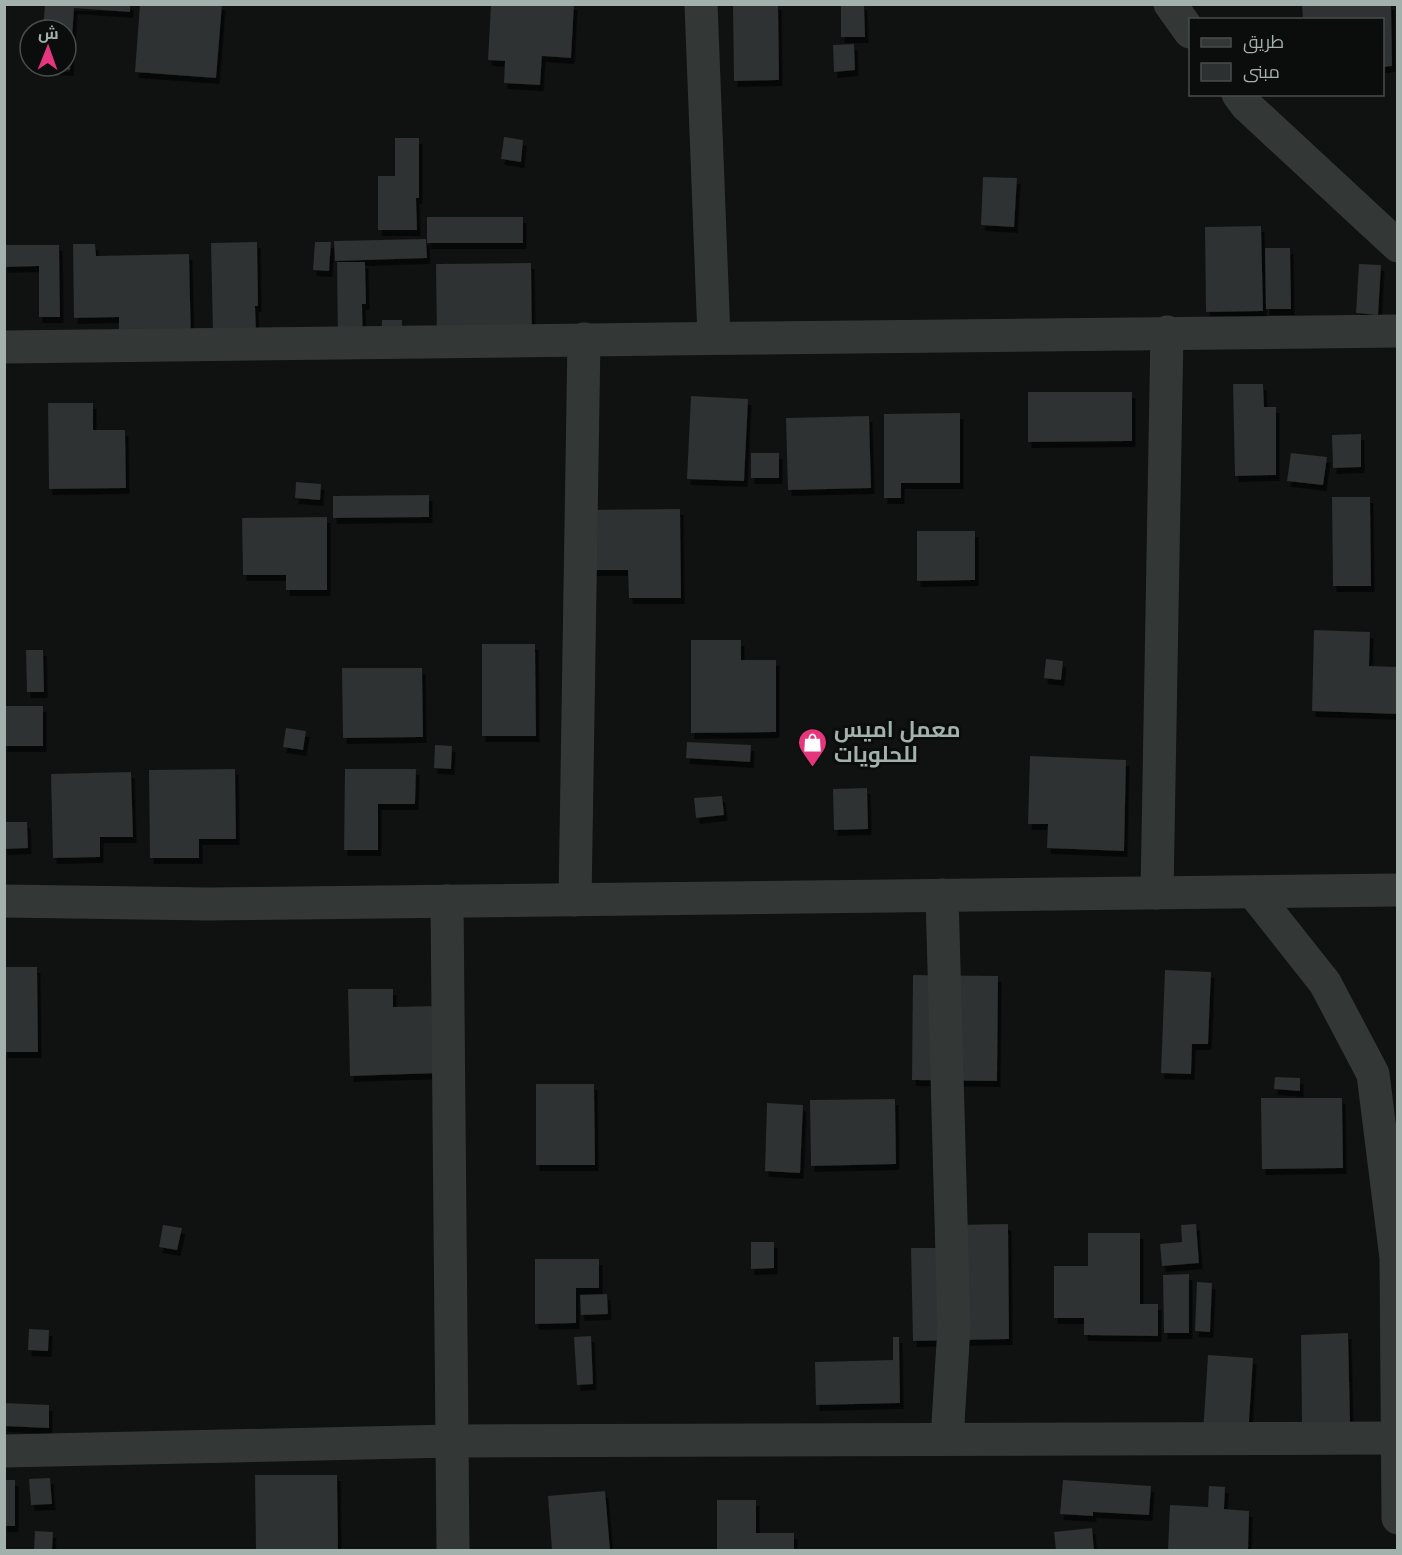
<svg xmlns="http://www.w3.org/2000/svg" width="1402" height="1555" font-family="Mulish,Cairo,sans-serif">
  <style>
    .building { fill: #2d3030; filter: url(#shadow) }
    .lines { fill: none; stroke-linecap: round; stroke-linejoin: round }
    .minor { stroke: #333837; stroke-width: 33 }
    .labels { text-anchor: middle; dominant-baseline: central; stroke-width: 6; stroke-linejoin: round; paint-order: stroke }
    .poi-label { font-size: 22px; font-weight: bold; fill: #a2b1ac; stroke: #0b0c0c; text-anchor: start }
  </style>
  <defs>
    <filter id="shadow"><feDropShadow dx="3.5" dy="6" stdDeviation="0" flood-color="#0009"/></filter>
  </defs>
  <rect width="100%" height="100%" fill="#101111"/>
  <g class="building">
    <polygon points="45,4 84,5 130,4 130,12 74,8 70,70 42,68 42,66 66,66 66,30 43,30"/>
    <polygon points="140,4 222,4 216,78 135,72"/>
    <polygon points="491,4 574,4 571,58 542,56 540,85 504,83 505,61 488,60"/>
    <polygon points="733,4 778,4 779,80 734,81"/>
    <polygon points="841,4 864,4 865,37 841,37"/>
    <polygon points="1302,4 1391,4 1392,66 1382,67 1382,20 1303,20"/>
    <polygon points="854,44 855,70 834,72 833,45"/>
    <polygon points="504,137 523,140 521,162 501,159"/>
    <polygon points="395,138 419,138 419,198 416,198 417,230 378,230 378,176 395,176"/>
    <polygon points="983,177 1017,178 1014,227 981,225"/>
    <rect x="427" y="217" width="96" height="26"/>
    <polygon points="1261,226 1263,311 1206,312 1205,227"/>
    <polygon points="426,239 427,258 335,261 334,241"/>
    <polygon points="257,242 258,306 255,306 256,332 213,333 211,243"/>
    <polygon points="315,242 331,242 329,271 313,270"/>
    <polygon points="73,244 95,244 96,256 189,254 191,343 119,344 119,317 74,318"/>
    <polygon points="4,245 59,245 60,317 39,317 39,266 4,267"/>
    <polygon points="1265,248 1290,248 1291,309 1266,309"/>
    <polygon points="337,262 365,262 366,304 362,304 363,346 338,346"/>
    <polygon points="531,263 532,343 437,344 436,264"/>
    <polygon points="1359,264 1381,265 1378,315 1356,313"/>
    <polygon points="382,320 402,320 401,349 381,349"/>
    <polygon points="1233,384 1263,384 1264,407 1276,407 1276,475 1235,476"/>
    <polygon points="1028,392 1132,392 1132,441 1028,442"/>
    <polygon points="691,396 748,399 744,481 687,479"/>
    <polygon points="48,403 93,403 93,430 125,430 126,488 49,489"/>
    <polygon points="960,413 960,483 901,483 901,498 884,498 884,414"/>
    <polygon points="869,416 871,488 788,490 786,418"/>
    <polygon points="1361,434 1361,467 1333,468 1332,435"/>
    <rect x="751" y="453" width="28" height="25"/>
    <polygon points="1291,453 1327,457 1323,485 1287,481"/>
    <polygon points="296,482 321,484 320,500 295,498"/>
    <polygon points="429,495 429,517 333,518 333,496"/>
    <polygon points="1332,497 1370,497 1371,586 1333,586"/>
    <polygon points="680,509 681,598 629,598 628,570 581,570 580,510"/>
    <polygon points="327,517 327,590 286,590 286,575 243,575 242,518"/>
    <polygon points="917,531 975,531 975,580 917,581"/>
    <polygon points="1314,630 1370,632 1369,666 1398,667 1398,714 1312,711"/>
    <polygon points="691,640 741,640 741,660 776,660 776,732 691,733"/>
    <polygon points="482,644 535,644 536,736 482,736"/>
    <polygon points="26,650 43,650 44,692 27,692"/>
    <polygon points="1046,659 1063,661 1061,680 1044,678"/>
    <polygon points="342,668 422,668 423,737 343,738"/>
    <rect x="4" y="706" width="39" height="40"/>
    <polygon points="286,728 306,731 303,750 283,747"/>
    <polygon points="687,742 751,745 750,762 686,758"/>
    <polygon points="435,745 452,746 451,769 434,768"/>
    <polygon points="1030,756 1126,760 1124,851 1047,848 1048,824 1028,824"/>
    <polygon points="235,769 236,839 199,839 199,858 150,858 149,770"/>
    <polygon points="345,769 416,769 415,804 378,804 378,850 344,850"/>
    <polygon points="131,772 133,837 100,837 100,857 53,858 51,774"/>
    <polygon points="867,788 868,829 834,830 833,789"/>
    <polygon points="722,796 724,815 696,818 694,798"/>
    <polygon points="4,822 27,822 28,848 4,849"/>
    <polygon points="4,967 37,967 38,1052 4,1052"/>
    <polygon points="1165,970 1211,972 1208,1044 1192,1044 1191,1074 1161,1073"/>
    <polygon points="913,975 998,976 997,1081 912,1080"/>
    <polygon points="348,989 393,989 393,1007 438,1006 439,1073 350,1076"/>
    <polygon points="1275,1077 1300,1078 1300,1091 1274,1089"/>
    <polygon points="536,1084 594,1084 595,1165 536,1165"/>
    <polygon points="1261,1098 1342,1098 1343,1168 1262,1169"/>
    <polygon points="895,1099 896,1164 811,1166 810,1100"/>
    <polygon points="767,1103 803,1105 800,1173 765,1171"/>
    <polygon points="1008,1224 1009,1339 913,1341 911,1248 953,1248 953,1225"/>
    <polygon points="1196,1224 1199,1263 1162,1266 1160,1244 1182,1242 1181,1225"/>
    <polygon points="163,1225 182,1228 177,1250 159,1247"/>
    <polygon points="1088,1233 1140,1233 1140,1304 1158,1304 1158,1336 1084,1335 1084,1318 1054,1318 1054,1266 1088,1266"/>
    <polygon points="751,1242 774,1242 774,1268 751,1269"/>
    <polygon points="535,1259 599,1259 599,1288 576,1288 576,1323 535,1324"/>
    <polygon points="1189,1274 1189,1333 1164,1333 1163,1275"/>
    <polygon points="1197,1282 1212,1283 1210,1332 1195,1331"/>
    <polygon points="607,1294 608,1314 581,1315 580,1295"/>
    <polygon points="29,1329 49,1330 48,1351 28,1350"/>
    <polygon points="1348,1333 1350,1423 1302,1424 1301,1335"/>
    <polygon points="591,1336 593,1384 577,1385 574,1337"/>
    <polygon points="893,1337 899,1337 900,1403 816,1405 815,1362 893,1360"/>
    <polygon points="1208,1355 1253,1358 1248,1437 1203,1434"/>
    <polygon points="4,1403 49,1405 49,1428 4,1426"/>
    <polygon points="255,1475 337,1475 338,1550 256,1550"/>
    <polygon points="50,1478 52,1504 31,1505 29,1479"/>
    <rect x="4" y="1480" width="11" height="46"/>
    <polygon points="1063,1480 1151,1486 1149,1515 1093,1512 1093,1516 1060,1514"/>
    <polygon points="1209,1486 1225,1487 1224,1509 1249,1511 1248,1550 1168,1550 1170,1505 1208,1507"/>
    <polygon points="605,1491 610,1550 552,1550 548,1496"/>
    <polygon points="717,1500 756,1500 756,1533 794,1533 794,1550 717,1550"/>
    <polygon points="1092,1528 1094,1550 1056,1550 1054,1532"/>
    <polygon points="35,1531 53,1532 52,1550 34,1550"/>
  </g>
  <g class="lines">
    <g class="minor">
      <polyline points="701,4 714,337"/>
      <polyline points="1170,4 1190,32"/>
      <polyline points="1238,94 1247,106 1398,246"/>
      <path d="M4,347C469,343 933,334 1398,331"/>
      <polyline points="1253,892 1325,983 1373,1074 1396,1258 1398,1518"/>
      <polyline points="1157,893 1167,332"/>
      <polyline points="942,895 954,1327 947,1439"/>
      <polyline points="575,900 584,339"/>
      <polyline points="4,901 208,904 1398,890"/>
      <polyline points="447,901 453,1550"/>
      <polyline points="4,1451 452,1441 1396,1438"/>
    </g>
  </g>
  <defs>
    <symbol id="shop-pin" viewBox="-11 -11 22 30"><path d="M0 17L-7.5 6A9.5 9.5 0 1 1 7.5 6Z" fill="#e3367c" stroke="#0b0c0c"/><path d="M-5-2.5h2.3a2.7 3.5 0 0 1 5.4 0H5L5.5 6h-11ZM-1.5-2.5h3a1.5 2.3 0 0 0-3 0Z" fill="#fff"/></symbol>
  </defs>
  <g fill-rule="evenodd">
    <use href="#shop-pin" x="796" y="726" width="33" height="45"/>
  </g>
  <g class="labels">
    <g class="poi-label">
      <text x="834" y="729">معمل اميس<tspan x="834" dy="25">للحلويات</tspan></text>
    </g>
  </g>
  <rect width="1402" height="1555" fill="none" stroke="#a2b1ac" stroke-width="12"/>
  <rect x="1189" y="18" width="195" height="78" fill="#0b0c0c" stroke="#474e4c" stroke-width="1.5"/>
  <rect x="1201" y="38" width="30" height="9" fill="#333837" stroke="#474e4c" stroke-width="1.5"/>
  <text x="1243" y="48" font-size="18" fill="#a2b1ac">طريق</text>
  <rect x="1201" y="63" width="30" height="18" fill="#2d3030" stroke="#474e4c" stroke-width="1.5"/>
  <text x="1243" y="78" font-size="18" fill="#a2b1ac">مبنى</text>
  <g transform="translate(48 48) rotate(1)"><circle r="28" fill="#0b0c0c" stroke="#474e4c" stroke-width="1.5"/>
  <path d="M0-4.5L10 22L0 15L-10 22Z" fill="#e3367c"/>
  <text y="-9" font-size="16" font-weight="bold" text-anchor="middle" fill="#a2b1ac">ش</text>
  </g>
</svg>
